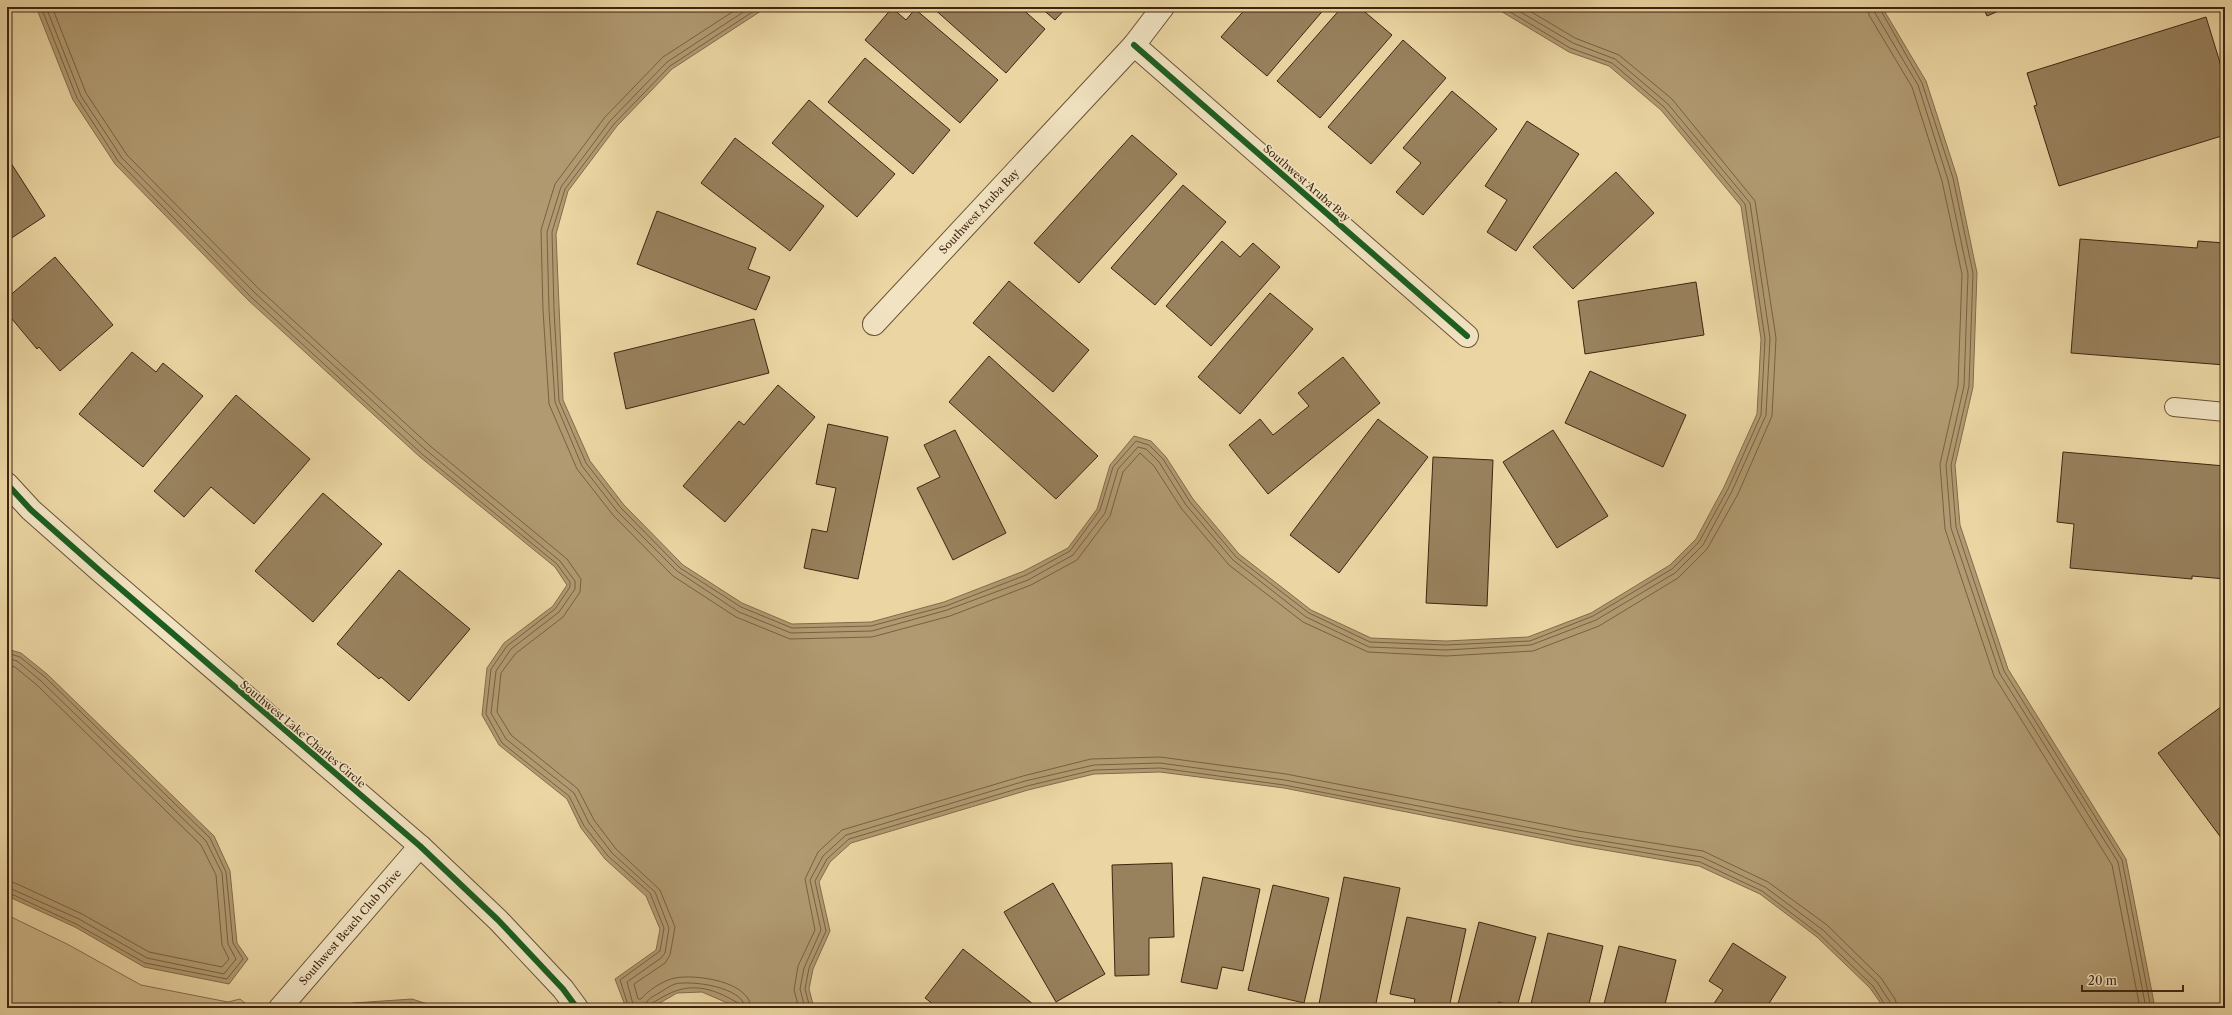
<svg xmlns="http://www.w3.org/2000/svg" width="2232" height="1015" font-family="'Libre Caslon Text',serif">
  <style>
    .green { fill: #ceb88a; stroke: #866e4e }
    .water { fill: #b19a71; stroke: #836b4b }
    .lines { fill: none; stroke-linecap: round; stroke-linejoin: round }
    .shore { stroke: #786041; stroke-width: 1 }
    .building { fill: #98815d; stroke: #3f2511 }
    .service-casing { stroke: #6a5136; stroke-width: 20 }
    .minor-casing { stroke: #6a5136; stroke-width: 24 }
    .service { stroke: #f2e4c3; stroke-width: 18 }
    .minor { stroke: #f2e4c3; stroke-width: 22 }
    .cycleway-casing { stroke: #f2e4c3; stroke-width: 8 }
    .cycleway { stroke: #1b5e20; stroke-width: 6 }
    .labels { text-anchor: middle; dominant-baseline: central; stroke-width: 3.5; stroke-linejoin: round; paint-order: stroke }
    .street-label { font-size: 11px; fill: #3f2511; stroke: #f2e4c3 }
  </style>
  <rect width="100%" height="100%" fill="#ebd6a3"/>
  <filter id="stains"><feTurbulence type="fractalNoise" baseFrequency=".005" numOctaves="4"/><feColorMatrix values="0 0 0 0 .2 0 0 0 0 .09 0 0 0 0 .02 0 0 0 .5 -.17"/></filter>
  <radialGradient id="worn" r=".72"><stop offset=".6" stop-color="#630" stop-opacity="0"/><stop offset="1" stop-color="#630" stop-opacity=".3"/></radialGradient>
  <polygon class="green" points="7,915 67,944 141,985 228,1002 240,999 251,1008 7,1008"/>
  <g class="water">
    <polygon points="36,7 767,7 672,69 617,126 568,191 556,234 563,400 590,461 624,505 683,565 742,603 792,624 871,622 944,602 1024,571 1068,548 1097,509 1110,465 1134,436 1151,441 1166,457 1193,499 1239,554 1311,610 1371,638 1446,641 1528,637 1591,613 1670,565 1696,539 1724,487 1757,414 1761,339 1741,206 1661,110 1609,66 1569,52 1494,7 1882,7 1926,81 1957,177 1977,273 1973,387 1955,465 1960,525 2008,669 2126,859 2155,1008 1884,1008 1870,988 1817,937 1760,894 1699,866 1575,845 1284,788 1160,772 1094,774 1028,790 851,843 830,862 819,882 830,931 813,969 809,989 814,1008 739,1008 702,992 677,993 651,1008 626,1008 615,979 656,950 660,929 646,896 605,859 581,828 567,799 499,745 482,715 487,668 504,643 553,606 567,585 555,567 420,457 248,300 115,164 73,100"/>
    <polygon points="7,649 21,653 47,674 214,836 230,871 237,943 248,959 229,984 144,967 75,927 7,896"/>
    <polygon points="412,999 440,1008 344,1008 353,1003"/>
  </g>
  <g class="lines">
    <g class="shore">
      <polyline points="41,7 77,98 118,161 251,297 422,454 557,564 570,582 570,587 555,609 507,646 491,669 486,714 502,743 569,796 584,826 608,856 650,893 664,928 660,951 620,980 629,1008"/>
      <polyline points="46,7 81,96 122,158 255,293 426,450 560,561 575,581 575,589 559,612 511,649 496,671 491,713 506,739 574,793 589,823 612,853 655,892 669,928 665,953 661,958 627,982 634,1008"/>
      <path d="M52,7L86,93L127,155L259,289L429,445L567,559L581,579L580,592L563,617L515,654L501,673L497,712L511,735L578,789L594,820L616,849L660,890L675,927L670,955L665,963L634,984L638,999H641C647,991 664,980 675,978C695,974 750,981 751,1008"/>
      <polyline points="740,7 663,57 605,117 555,184 541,230 543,310 549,404 577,469 613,515 673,576 736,617 790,639 872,637 950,616 1031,585 1077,560 1110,516 1123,472 1140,453 1154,466 1181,508 1229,565 1303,622 1368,652 1446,656 1533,651 1599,626 1678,578 1707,549 1738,494 1772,416 1776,338 1755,201 1672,99 1619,55 1575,38 1523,7"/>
      <polyline points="751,7 667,62 610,121 561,187 547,232 549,310 555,402 582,466 617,511 677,571 739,612 791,633 872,631 947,610 1028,580 1073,555 1105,513 1118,469 1138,447 1146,449 1159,462 1186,505 1233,560 1306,617 1369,647 1446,650 1531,645 1596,620 1675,573 1703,545 1732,491 1766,415 1770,338 1750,203 1668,104 1615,59 1573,43 1512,7"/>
      <polyline points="760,7 670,66 614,124 565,189 552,232 554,310 559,401 586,463 621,508 680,568 741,607 792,628 871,626 946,606 1026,575 1070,551 1100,510 1113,467 1136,441 1149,445 1163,459 1190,502 1236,557 1309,613 1370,642 1446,645 1530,641 1593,616 1672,569 1699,542 1728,489 1761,415 1765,339 1745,204 1664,107 1612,63 1570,48 1502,7"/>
      <polyline points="1868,7 1869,15 1912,87 1942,181 1962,274 1958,385 1940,464 1945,529 1994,676 2112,865 2140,1008"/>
      <polyline points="1874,7 1875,13 1918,85 1948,180 1968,274 1964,386 1946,465 1951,528 2000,674 2118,862 2146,1008"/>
      <polyline points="1879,7 1922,83 1953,178 1973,273 1969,386 1951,465 1956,527 2004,671 2122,860 2151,1008"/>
      <polyline points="7,653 20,657 45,677 210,838 226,872 233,943 243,959 227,979 145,963 76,924 7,892"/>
      <polyline points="7,658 17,661 41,681 206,841 222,873 228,944 236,959 224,974 147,958 79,919 7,887"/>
      <polyline points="7,665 15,667 37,685 201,845 216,875 222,945 229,959 222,967 149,952 82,914 15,883 7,881"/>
      <polyline points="352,1008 412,1003 427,1008"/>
      <path d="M645,1008C646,999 652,997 659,993C664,990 669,986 675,984C691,980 744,987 745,1008"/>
      <path d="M650,1008C651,1002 656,1001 661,998C689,981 711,987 738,1003L740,1008"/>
      <polyline points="799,1008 794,990 798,966 815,930 805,879 818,852 842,830 1023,776 1091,759 1160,757 1286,774 1578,831 1703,851 1768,882 1827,925 1881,978 1895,999 1898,1008"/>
      <polyline points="805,1008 800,989 804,968 821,930 810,880 823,856 846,835 1025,781 1094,765 1160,763 1285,780 1577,837 1702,857 1765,887 1823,930 1877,982 1890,1002 1892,1008"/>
      <polyline points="810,1008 805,989 809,968 826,931 815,881 827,859 849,839 1027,786 1094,770 1160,768 1284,785 1576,841 1700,862 1762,891 1819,934 1873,986 1887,1008"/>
    </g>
  </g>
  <g class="building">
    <polygon points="932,7 1020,7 1045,29 1006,73"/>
    <polygon points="1040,7 1067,7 1055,20"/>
    <polygon points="1247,7 1326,7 1267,76 1221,37"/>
    <polygon points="1342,7 1359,7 1392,35 1320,118 1277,81"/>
    <polygon points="1983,7 2008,7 1987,16"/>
    <polygon points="892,8 906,20 915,9 998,80 960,123 865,40"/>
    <polygon points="2206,17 2225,79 2225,135 2059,186 2034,106 2037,105 2027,73"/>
    <polygon points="1403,40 1446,78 1371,164 1328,127"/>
    <polygon points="865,58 950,130 913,174 828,102"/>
    <polygon points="1452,91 1497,129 1423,215 1396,192 1421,163 1403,148"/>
    <polygon points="809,100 895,174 857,217 772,143"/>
    <polygon points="1527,121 1579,154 1516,251 1487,232 1507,200 1485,186"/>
    <polygon points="1132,135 1177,174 1079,283 1034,243"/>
    <polygon points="735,138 824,206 790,251 701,183"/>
    <polygon points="7,157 45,216 7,241"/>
    <polygon points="1616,172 1654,213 1573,289 1533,247"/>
    <polygon points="1183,185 1226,222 1155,305 1111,268"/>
    <polygon points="657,211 756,248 748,269 770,277 756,310 637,264"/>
    <polygon points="2080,239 2197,248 2198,241 2225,243 2225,365 2071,353"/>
    <polygon points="1222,241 1240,257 1253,243 1280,267 1211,346 1166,306"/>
    <polygon points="55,257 113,325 60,371 39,347 37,349 7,313 7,298"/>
    <polygon points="1009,281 1089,350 1053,392 973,323"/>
    <polygon points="1696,282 1704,335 1585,354 1578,301"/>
    <polygon points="1270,293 1313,329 1240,414 1198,377"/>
    <polygon points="754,319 769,373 626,409 614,353"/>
    <polygon points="132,352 156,372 163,363 203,396 143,467 79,414"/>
    <polygon points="989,356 1098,456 1056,499 949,402"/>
    <polygon points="1343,357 1380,403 1268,494 1229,445 1260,419 1273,435 1309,406 1298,393"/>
    <polygon points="1590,371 1686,415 1663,467 1565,423"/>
    <polygon points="778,385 815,417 725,522 683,486 739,421 744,425"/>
    <polygon points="236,395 310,459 254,524 211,487 184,517 154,491"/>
    <polygon points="1378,419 1428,457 1339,573 1290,535"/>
    <polygon points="828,424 888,437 858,579 804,568 812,529 827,532 836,488 816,484"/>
    <polygon points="955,430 1006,533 953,560 917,488 940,477 924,445"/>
    <polygon points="1553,430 1608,516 1557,548 1503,462"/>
    <polygon points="2063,452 2225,466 2225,579 2192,576 2192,579 2070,568 2074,524 2057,522"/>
    <polygon points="1433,457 1493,460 1487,606 1426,603"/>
    <polygon points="323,493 382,544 313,622 255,571"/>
    <polygon points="399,570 470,629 409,701 381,677 379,679 337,644"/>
    <polygon points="2225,704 2225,843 2158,753"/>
    <polygon points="1172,863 1174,937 1149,938 1149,975 1115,976 1112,865"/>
    <polygon points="1203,877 1260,889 1243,971 1222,967 1217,989 1181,982"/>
    <polygon points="1344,877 1400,888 1375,1008 1339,1008 1319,1004"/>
    <polygon points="1053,883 1105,974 1056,1002 1004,912"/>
    <polygon points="1273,885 1329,898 1304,1003 1248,990"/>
    <polygon points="1407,917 1466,929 1449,1008 1413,1008 1415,999 1390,994"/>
    <polygon points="1479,922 1536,937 1517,1007 1498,1002 1497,1008 1457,1008"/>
    <polygon points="1548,933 1603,946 1588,1008 1530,1008"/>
    <polygon points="1733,943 1786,977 1766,1008 1711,1008 1723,990 1709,981"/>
    <polygon points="1619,946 1676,960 1664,1008 1603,1008"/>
    <polygon points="963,949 1038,1008 938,1008 925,998"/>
  </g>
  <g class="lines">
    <defs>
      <polyline id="service" points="2174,407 2225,412"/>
      <g id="minor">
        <polyline points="1134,45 1467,336"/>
        <path id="s1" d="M874,324L1134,45L1163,7"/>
        <polyline points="7,484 31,510 100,571 420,846 498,920 563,989 577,1008"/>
        <path id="s2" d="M280,1008L420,846"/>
      </g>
    </defs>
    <use href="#service" class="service-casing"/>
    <use href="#minor" class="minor-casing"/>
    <use href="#service" class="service"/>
    <use href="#minor" class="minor"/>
    <defs>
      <g id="cycleway">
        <polyline points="1134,45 1467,336"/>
        <polyline points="7,484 31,510 100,571 420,846 498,920 563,989 577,1008"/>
      </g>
    </defs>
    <use href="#cycleway" class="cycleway-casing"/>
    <use href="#cycleway" class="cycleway"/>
  </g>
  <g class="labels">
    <g class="street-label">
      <text transform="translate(1307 183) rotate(41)">Southwest Aruba Bay</text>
      <text stroke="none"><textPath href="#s1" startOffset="154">Southwest Aruba Bay</textPath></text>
      <text transform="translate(303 734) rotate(40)">Southwest Lake Charles Circle</text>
      <text stroke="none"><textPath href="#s2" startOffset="107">Southwest Beach Club Drive</textPath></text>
    </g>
  </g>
  <rect width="2232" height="1015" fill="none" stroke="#ebd6a3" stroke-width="24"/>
  <rect x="8" y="8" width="2216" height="999" fill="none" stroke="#3f2511" stroke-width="2"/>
  <rect x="12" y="12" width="2208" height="991" fill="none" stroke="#3f2511"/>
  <path d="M2082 985v6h101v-6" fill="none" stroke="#3f2511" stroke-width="2"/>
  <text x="2088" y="985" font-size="12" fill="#3f2511" stroke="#f2e4c3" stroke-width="3" paint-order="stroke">20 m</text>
  <rect width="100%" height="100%" filter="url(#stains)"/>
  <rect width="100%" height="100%" fill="url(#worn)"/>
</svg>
